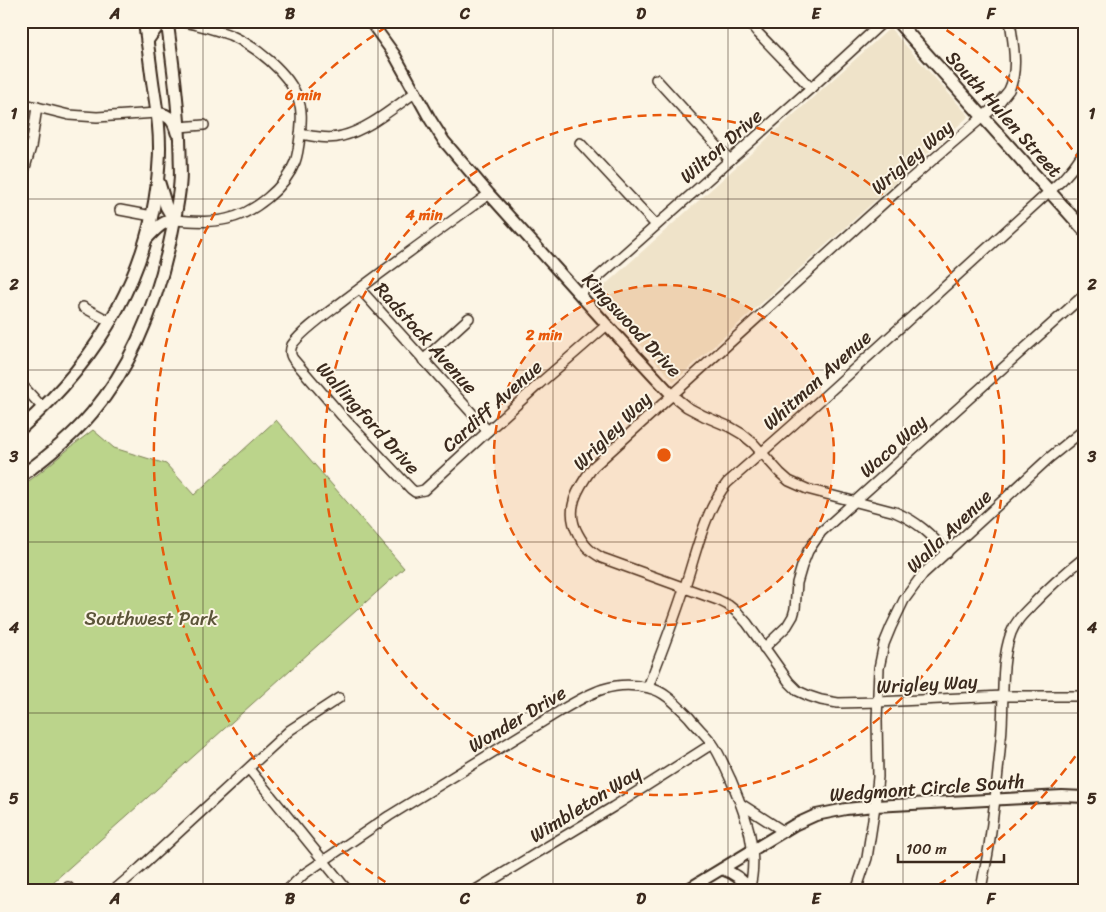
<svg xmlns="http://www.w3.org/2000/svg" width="1106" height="912" font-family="Sriracha,sans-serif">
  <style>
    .built { fill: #efe3c9 }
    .green { fill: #bbd48b; stroke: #7b7f54 }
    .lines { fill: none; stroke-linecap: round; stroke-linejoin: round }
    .minor-casing { stroke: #3b2a1e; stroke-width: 12 }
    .tertiary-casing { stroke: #3b2a1e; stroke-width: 14 }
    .secondary-casing { stroke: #3b2a1e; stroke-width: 15 }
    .minor { stroke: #fcf5e5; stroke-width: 9 }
    .tertiary { stroke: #fcf5e5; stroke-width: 10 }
    .secondary { stroke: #fcf5e5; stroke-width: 11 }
    .grid { fill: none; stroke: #3b2a1e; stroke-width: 1; stroke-opacity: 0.55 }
    .ring { fill: none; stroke: #e8590c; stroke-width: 2.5; stroke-dasharray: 9 6 }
    .labels { text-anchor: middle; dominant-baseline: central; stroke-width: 4; stroke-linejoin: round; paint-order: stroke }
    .street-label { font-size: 19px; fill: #3b2a1e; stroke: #fcf5e5 }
    .park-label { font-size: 19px; fill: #5b5439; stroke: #fcf5e5 }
    .centre { fill: #e8590c; stroke: #fcf5e5; stroke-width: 2.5 }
    .ring-label { font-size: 15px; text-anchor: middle; font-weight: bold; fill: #e8590c; stroke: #fcf5e5; stroke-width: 4; stroke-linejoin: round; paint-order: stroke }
    .neatline { fill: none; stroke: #3b2a1e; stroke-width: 2 }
    .grid-label { font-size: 16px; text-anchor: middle; font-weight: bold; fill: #3b2a1e }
  </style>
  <rect width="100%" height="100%" fill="#fcf5e5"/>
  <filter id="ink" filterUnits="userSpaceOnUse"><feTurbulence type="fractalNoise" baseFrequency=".02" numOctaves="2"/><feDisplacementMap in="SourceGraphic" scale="10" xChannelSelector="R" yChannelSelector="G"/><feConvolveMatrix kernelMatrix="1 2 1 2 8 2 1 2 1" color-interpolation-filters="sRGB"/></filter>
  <g filter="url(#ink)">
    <polygon class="built" points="890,28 969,116 674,382 595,294"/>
    <path class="green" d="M276,420L404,568L43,891H21V487C46,469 68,448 93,430L114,448L166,464L194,495Z"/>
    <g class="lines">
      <defs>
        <g id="minor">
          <polyline points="748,21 758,33 811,88"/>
          <path d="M1010,21C1013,43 1019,69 1009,90C1006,94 1002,98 999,103L908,181L593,467C578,488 564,509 578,534C585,547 590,551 602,558L718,600L728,605L738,613L747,623L789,682L798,691L809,696L821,700L838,703L878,702L1003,696H1085"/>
          <polyline points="656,79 730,160"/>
          <polyline points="21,103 69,115 97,117 157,113"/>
          <polyline points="179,127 204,125"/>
          <path d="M300,134C313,136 329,140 342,136C368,130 394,107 416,92"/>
          <polyline points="580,143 656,225"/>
          <polyline points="21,181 31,147 37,107"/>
          <path d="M489,194C442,228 394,263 347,298C332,310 303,329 292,345C290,350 290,355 293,359L342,416L411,489L415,492L424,490L539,384L607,325"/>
          <polyline points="120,210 152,216"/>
          <path d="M174,220C192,221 210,223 227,219C254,213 285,188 295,162C298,154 299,145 300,136C301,124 303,111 298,99C289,72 255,46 230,35C214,29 196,24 179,21"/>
          <polyline points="360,289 488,431"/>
          <polyline points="579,294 811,88 884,21"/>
          <polyline points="83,307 111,322"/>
          <polyline points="423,360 469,318"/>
          <polyline points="22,385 43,408"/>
          <path d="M672,395L687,407L704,416L730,427L742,434L753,443L780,473L789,481L807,489L895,512C918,522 931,534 947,553"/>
          <polyline points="764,648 787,626 793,616 795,609 797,583 802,566 808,551 821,532 1085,294"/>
          <path d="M648,687C661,654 674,620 685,586C696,553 705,510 727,483L794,424L1062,180C1071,170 1080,160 1085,148"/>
          <polyline points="249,769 348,891"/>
          <polyline points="741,804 783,831"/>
          <polyline points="68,887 72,891"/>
          <polyline points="113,891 140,868 290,730 339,698"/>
          <path d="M286,891L304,874L389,816L560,711C590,693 613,679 649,688C665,691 678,706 689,717C696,726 705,734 712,743C720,754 725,768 731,780C746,816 760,851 749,891"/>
          <polyline points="474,891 613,807 712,744"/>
          <polyline points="856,891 867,858 875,806 878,777 877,720 879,668 884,644 891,627 904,600 923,574 1049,458 1085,429"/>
          <path d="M981,891C983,875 987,861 989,846C994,810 998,775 1001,739C1005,705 999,666 1011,633C1015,622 1023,614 1031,606C1048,588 1066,572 1085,557"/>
        </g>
        <g id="tertiary">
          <polyline points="370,21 394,54 430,119 444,141 489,194 607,325 672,395"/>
          <path d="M722,869C734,873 742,879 750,889"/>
          <polyline points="685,891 794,825 816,815 846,809 875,806 1062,796 1085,797"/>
        </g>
        <g id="secondary">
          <polyline points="897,21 1085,231"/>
          <polyline points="147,41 157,27 164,21"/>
          <path d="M157,113C170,115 174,121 177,133"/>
          <path d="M147,238C155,230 162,221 174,220L166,206L159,183"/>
          <path d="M21,428C99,360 154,267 159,161C161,136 157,111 153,85C150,64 148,43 144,21"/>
          <path d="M21,476C47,457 71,438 92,413C135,362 159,297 172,232C175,216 179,199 180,183C181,173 180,163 180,153C179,109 173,65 167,21"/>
        </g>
      </defs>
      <use href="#minor" class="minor-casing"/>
      <use href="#tertiary" class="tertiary-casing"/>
      <use href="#secondary" class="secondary-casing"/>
      <use href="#minor" class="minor"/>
      <use href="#tertiary" class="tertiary"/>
      <use href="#secondary" class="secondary"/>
    </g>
  </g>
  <path class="grid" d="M203,21V891M378,21V891M553,21V891M728,21V891M903,21V891M21,199H1085M21,370H1085M21,542H1085M21,713H1085"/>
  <circle cx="664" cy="455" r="170" fill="#e8590c" fill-opacity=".12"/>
  <g class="ring">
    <circle cx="664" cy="455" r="170"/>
    <circle cx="664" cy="455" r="340"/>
    <path d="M1084 744A510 510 0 0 1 930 890M398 890A510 510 0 0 1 394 22M934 22A510 510 0 0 1 1084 166"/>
  </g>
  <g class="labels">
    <g class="street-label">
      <text transform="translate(1004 114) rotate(48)">South Hulen Street</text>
      <text transform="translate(721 146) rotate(-41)">Wilton Drive</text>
      <text transform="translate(912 157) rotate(-41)">Wrigley Way</text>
      <text transform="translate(632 325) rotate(47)">Kingswood Drive</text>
      <text transform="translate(426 338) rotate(48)">Radstock Avenue</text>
      <text transform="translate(817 380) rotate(-42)">Whitman Avenue</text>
      <text transform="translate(492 406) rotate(-42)">Cardiff Avenue</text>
      <text transform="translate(368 418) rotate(48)">Wallingford Drive</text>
      <text transform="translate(612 431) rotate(-45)">Wrigley Way</text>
      <text transform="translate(893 446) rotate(-42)">Waco Way</text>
      <text transform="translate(949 531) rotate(-44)">Walla Avenue</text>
      <text transform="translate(927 684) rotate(-3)">Wrigley Way</text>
      <text transform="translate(517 719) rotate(-31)">Wonder Drive</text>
      <text transform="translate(927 788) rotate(-4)">Wedgmont Circle South</text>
      <text transform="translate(585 804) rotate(-32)">Wimbleton Way</text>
    </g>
    <g class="park-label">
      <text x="151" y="618">Southwest Park</text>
    </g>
  </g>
  <circle cx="664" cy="455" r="8" class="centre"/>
  <g class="ring-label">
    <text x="303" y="100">6 min</text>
    <text x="424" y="220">4 min</text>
    <text x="544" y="340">2 min</text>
  </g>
  <rect width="1106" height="912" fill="none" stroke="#fcf5e5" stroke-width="55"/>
  <path d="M898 854v8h106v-8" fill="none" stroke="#3b2a1e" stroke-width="2.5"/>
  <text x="906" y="854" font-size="15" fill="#3b2a1e" stroke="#fcf5e5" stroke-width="4" paint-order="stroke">100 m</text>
  <rect x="28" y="28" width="1050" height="856" class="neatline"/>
  <g class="grid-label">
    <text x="115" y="19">A</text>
    <text x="290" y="19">B</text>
    <text x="465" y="19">C</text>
    <text x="641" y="19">D</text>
    <text x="816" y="19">E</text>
    <text x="991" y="19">F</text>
    <text x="14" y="119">1</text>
    <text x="1092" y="119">1</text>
    <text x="14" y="290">2</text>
    <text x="1092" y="290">2</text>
    <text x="14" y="462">3</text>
    <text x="1092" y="462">3</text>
    <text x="14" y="633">4</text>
    <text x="1092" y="633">4</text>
    <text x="14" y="804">5</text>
    <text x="1092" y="804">5</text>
    <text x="115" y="904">A</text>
    <text x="290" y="904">B</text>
    <text x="465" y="904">C</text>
    <text x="641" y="904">D</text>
    <text x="816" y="904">E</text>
    <text x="991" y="904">F</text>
  </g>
</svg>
